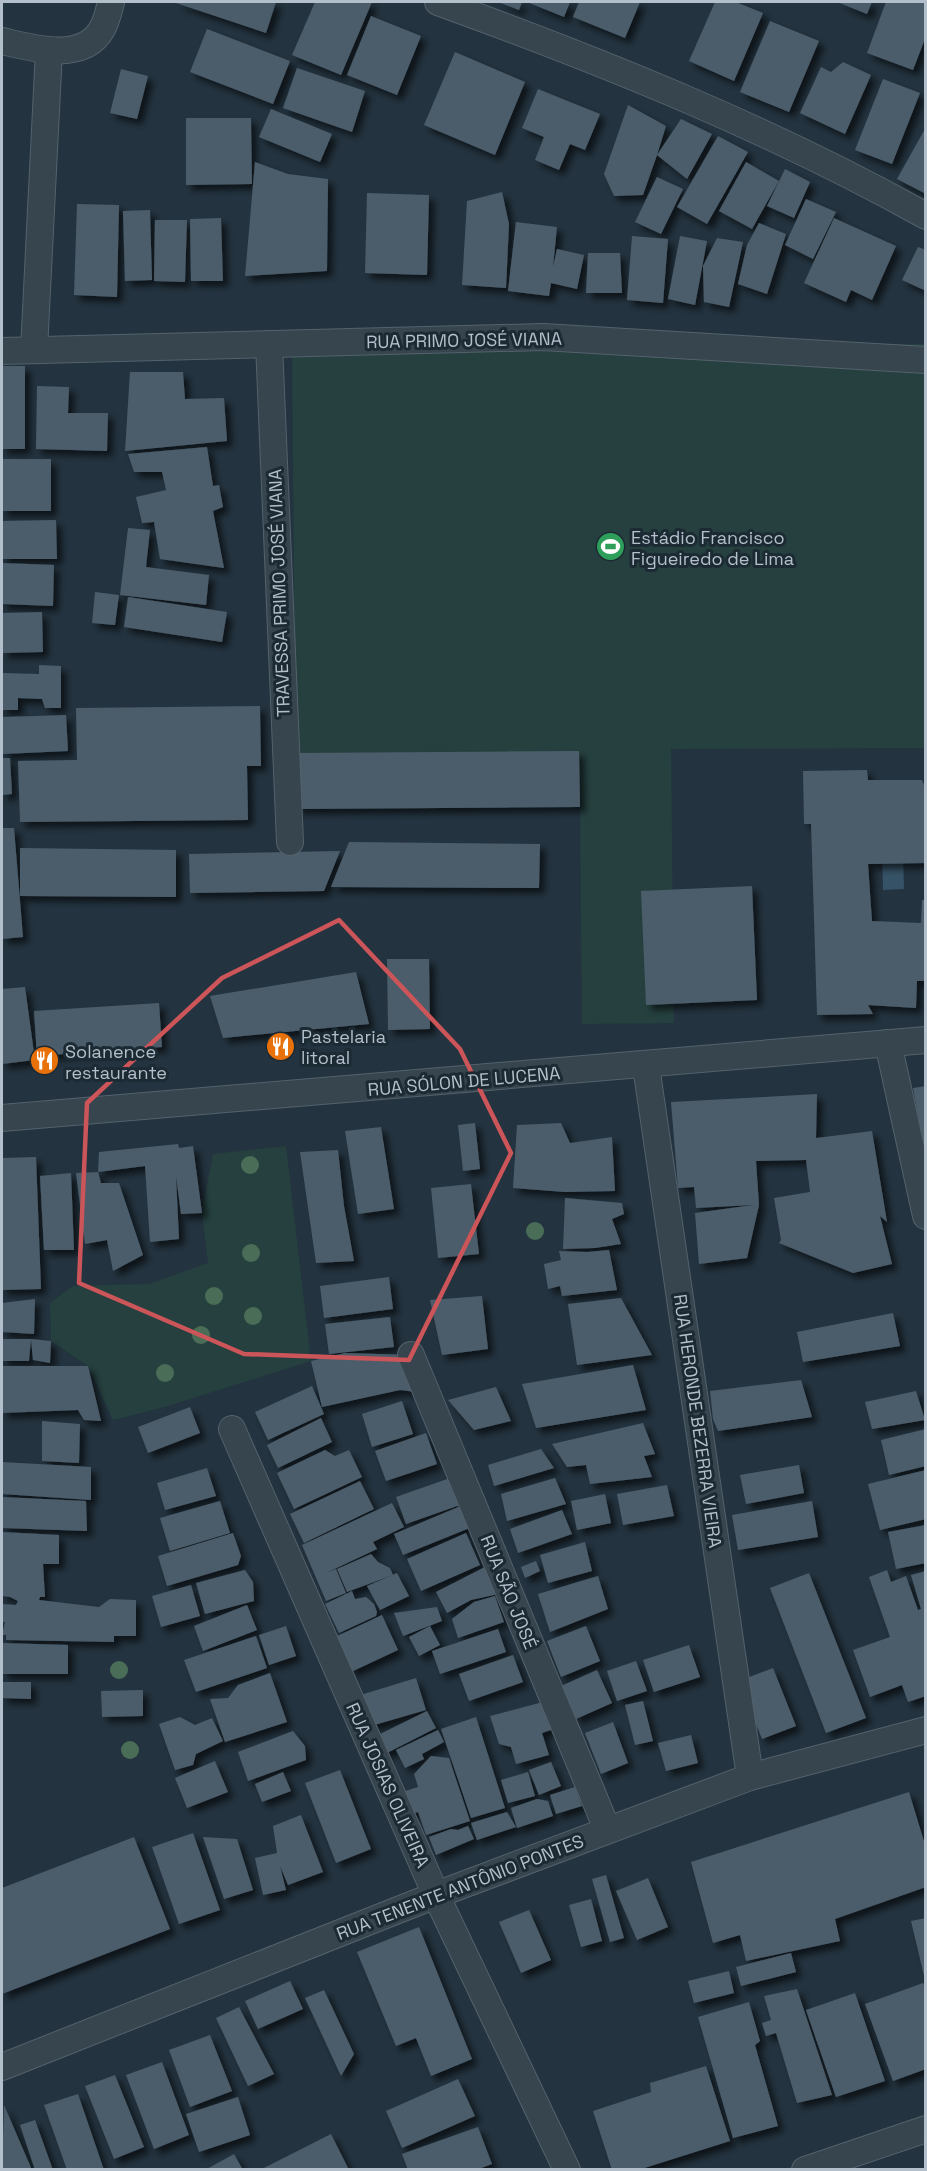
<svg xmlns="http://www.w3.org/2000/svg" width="927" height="2171" font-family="'Space Grotesk',sans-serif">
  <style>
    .green { fill: #25403f }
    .water { fill: #365266 }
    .building { fill: #4c5d6a; filter: url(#shadow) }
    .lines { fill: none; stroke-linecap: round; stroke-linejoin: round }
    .minor-casing { stroke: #55626d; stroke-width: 28 }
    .minor { stroke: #37454f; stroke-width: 26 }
    .tree { fill: #4a6d58 }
    .marked { fill: none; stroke: #cc5559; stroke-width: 4.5; stroke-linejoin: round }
    .labels { text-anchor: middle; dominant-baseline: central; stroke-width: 6; stroke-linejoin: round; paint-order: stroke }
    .street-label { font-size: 18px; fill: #b3bfca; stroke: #1c2a34 }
    .poi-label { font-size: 18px; fill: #b3bfca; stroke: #1c2a34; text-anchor: start }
  </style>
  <defs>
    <filter id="shadow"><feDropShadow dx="5.5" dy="5.5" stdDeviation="3" flood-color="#0009"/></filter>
  </defs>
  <rect width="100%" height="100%" fill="#23333f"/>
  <g class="green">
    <polygon points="925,344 925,748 671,749 674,1023 582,1024 580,807 296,809 292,347"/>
    <polygon points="286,1146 311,1361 168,1406 113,1420 88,1366 51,1341 50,1303 73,1286 149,1284 208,1263 202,1213 213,1154"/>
  </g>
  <polygon class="water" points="882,850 903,850 904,889 883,890"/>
  <g class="building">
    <polygon points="173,2 276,2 266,33"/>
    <polygon points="315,2 372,2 341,75 292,55"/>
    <polygon points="498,2 522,2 519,10"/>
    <polygon points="527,2 570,2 564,17"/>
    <polygon points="579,2 640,2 625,38 573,17"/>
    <polygon points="715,2 736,2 763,13 734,81 689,61"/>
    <polygon points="837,2 872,2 867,14"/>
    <polygon points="886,2 926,2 926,36 913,70 867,53"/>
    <polygon points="371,16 421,36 397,95 347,75"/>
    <polygon points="770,21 819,41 789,112 740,92"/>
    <polygon points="207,29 290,61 273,104 190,72"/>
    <polygon points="455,52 525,82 495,155 424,125"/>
    <polygon points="843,62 871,75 845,134 800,113 821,67 831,72"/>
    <polygon points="297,68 365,91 352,132 283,108"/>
    <polygon points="121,69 148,76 137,119 110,113"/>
    <polygon points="883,79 920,93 892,164 855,150"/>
    <polygon points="538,89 600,114 585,150 570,144 559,170 535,160 544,137 522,128"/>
    <polygon points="628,105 666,126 657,155 681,119 712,134 687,179 657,155 643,195 614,196 604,174"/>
    <polygon points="271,109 332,134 320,162 259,137"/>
    <polygon points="186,118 251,118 252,184 186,185"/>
    <polygon points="926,127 926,194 897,179"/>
    <polygon points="718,136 748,152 707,224 677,207"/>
    <polygon points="255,162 288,174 328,179 327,271 245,276"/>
    <polygon points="746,162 779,181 752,229 719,211"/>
    <polygon points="785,169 810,182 794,218 767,206"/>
    <polygon points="657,177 683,189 661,234 635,222"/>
    <polygon points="502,192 509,224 506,288 462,285 467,201"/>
    <polygon points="367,193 429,195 427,275 365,273"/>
    <polygon points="806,199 836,212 813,259 785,245"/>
    <polygon points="77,204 119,205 117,297 74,295"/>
    <polygon points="150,210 152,280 125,281 123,211"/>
    <polygon points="221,218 223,281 191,281 190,219"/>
    <polygon points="834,218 896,246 872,300 851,290 846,302 804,283"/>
    <polygon points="155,220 187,220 185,282 154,281"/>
    <polygon points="516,222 557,227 553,267 557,249 584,255 577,289 551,283 549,296 508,291"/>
    <polygon points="759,223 786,234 767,294 738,284 747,245"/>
    <polygon points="632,236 668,239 663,303 627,300"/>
    <polygon points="680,236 707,241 695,305 668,299"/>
    <polygon points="717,238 743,242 729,307 704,302 703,266"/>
    <polygon points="918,247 926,250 926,291 902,280"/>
    <polygon points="588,253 620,253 622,293 586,293"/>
    <rect x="2" y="366" width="23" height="83"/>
    <polygon points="130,372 183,372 185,399 224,398 227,441 125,451"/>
    <polygon points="37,386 69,387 68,413 108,413 107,451 36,449"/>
    <polygon points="207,447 213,486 219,485 223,507 213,511 224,568 160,559 154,522 142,523 136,497 166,490 162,472 134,472 128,454"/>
    <rect x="2" y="459" width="49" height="52"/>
    <polygon points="56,520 57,559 2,559 2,521"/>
    <polygon points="128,528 150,530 146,567 209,575 206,605 120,595"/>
    <polygon points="2,563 54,565 53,606 2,604"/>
    <polygon points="95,592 119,595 115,625 92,623"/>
    <polygon points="128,597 227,612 222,642 124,627"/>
    <polygon points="42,612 43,652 3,653 2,613"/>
    <polygon points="39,665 61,666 61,708 45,708 42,699 18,698 18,710 2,710 2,673 39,674"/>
    <polygon points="260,706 261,766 247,766 248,820 20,822 18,761 77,760 76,708"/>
    <polygon points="66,715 68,751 3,754 2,717"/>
    <polygon points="579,751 580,807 296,809 296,753"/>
    <polygon points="2,758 10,758 12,794 2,795"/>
    <polygon points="867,770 868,780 922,780 926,791 926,863 868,864 872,921 921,923 922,900 926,900 926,981 917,981 916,1008 868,1005 873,1014 817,1015 811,824 804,824 803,771"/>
    <polygon points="2,828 14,828 23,937 2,939"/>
    <polygon points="349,842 540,844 539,888 331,887"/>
    <polygon points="20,848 176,850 176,897 20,896"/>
    <polygon points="340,851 324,891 190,893 189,854"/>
    <polygon points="752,886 757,1000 646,1005 641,891"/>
    <polygon points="387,959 429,959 430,1029 388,1030"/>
    <polygon points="356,972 369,1024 223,1038 210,996"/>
    <polygon points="25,987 35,1060 2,1064 2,989"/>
    <polygon points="159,1003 162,1047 37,1056 34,1011"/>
    <polygon points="926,1086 926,1172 924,1172 920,1127 913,1088"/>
    <polygon points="817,1094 816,1138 872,1131 887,1222 880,1216 892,1264 853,1273 779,1243 781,1240 774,1198 810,1192 806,1160 756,1161 759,1205 747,1258 699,1264 695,1213 753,1205 696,1208 694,1187 678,1188 671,1102"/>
    <polygon points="475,1123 480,1169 463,1171 458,1125"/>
    <polygon points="561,1123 570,1143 612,1137 615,1191 565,1192 513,1188 517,1125"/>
    <polygon points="381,1127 394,1209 358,1214 345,1131"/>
    <polygon points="178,1144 179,1148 193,1146 202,1213 181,1214 176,1176 179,1239 150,1242 145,1166 98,1172 101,1183 119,1183 143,1255 113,1271 107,1240 85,1244 76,1173 98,1172 99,1152"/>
    <polygon points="338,1150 344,1206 354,1261 316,1263 300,1152"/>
    <polygon points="36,1157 41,1289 2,1290 2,1158"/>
    <polygon points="71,1173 74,1250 44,1250 40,1176"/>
    <polygon points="471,1184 479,1254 438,1258 431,1188"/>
    <polygon points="565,1198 622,1203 624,1214 612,1219 621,1244 595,1248 563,1249"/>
    <polygon points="609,1250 617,1290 562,1296 560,1286 548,1289 544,1264 561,1260 559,1251 587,1252"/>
    <polygon points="389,1277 393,1309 324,1318 320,1286"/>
    <polygon points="482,1296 488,1349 442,1355 430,1300"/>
    <polygon points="621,1298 652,1355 577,1365 568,1304"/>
    <polygon points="35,1299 34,1334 2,1332 2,1303"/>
    <polygon points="893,1313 900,1346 803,1362 797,1332"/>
    <polygon points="390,1317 394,1347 329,1354 325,1324"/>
    <polygon points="2,1339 31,1339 29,1361 2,1361"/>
    <polygon points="31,1339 51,1341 50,1363 33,1360"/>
    <polygon points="345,1353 411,1355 424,1393 400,1390 322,1407 311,1361"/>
    <polygon points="633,1365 646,1410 536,1428 522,1384"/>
    <polygon points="2,1366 88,1366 101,1421 84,1420 78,1410 2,1413"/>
    <polygon points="801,1380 812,1417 718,1431 713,1419 710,1391"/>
    <polygon points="312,1386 324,1414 268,1440 255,1412"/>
    <polygon points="496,1387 511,1421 474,1430 448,1400"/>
    <polygon points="916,1391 925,1420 872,1429 865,1402"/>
    <polygon points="402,1401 413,1434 372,1447 362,1414"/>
    <polygon points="190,1407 200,1433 148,1453 138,1427"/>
    <polygon points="321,1418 332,1442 278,1468 267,1445"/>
    <polygon points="42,1421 80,1424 79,1463 42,1461"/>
    <polygon points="643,1423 655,1454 644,1456 652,1477 590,1484 586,1465 567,1467 552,1444"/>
    <polygon points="926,1429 926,1466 889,1475 881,1440"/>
    <polygon points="426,1433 437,1464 386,1481 375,1451"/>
    <polygon points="541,1449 554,1468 494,1486 488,1465"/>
    <polygon points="325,1450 335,1456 349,1450 362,1477 294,1509 277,1473"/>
    <polygon points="2,1462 91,1467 91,1500 2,1494"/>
    <polygon points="799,1465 804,1493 746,1504 740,1475"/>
    <polygon points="207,1468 216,1496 165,1510 157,1483"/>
    <polygon points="926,1470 926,1519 880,1530 868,1484"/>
    <polygon points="450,1478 460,1505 406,1524 396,1497"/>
    <polygon points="555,1478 566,1504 507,1521 501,1494"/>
    <polygon points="360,1481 374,1509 304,1543 290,1514"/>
    <polygon points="667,1485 674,1516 623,1525 617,1494"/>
    <polygon points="605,1494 611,1523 577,1530 571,1501"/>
    <polygon points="2,1497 86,1501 87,1531 2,1528"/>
    <polygon points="220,1501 230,1533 170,1551 160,1518"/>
    <polygon points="812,1501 818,1537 738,1550 732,1515"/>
    <polygon points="392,1503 404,1527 373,1542 377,1549 326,1573 336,1569 346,1593 326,1601 302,1545"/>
    <polygon points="463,1505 472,1527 403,1555 394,1534"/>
    <polygon points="562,1510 572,1534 518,1553 510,1529"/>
    <polygon points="926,1525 926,1563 896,1569 888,1532"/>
    <polygon points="2,1532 59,1535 59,1564 43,1564 45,1597 40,1597 39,1600 99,1607 110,1599 136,1600 136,1636 114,1636 114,1642 6,1640 6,1635 2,1635 5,1622 2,1622 2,1604 16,1605 18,1601 10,1597 2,1596"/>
    <polygon points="233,1533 241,1556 238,1565 167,1586 158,1556"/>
    <polygon points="466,1533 480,1565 421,1591 407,1559"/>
    <polygon points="585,1542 592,1571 548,1583 540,1555"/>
    <polygon points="371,1554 378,1562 390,1568 393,1575 347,1592 337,1569"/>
    <polygon points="536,1561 540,1571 525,1578 521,1567"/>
    <polygon points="485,1567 497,1591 494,1595 471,1600 447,1613 436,1592"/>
    <polygon points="245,1570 253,1582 254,1601 205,1614 196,1583"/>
    <polygon points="887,1570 891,1582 906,1576 918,1610 921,1609 911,1575 926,1571 926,1696 908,1702 902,1685 870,1697 853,1650 890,1637 869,1577"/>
    <polygon points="397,1573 409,1596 380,1610 367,1586"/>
    <polygon points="809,1573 866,1718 826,1733 770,1588"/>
    <polygon points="598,1576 608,1609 550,1632 538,1594"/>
    <polygon points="191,1585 200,1616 161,1627 152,1596"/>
    <polygon points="352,1591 355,1599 366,1597 374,1604 377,1612 376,1616 339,1633 325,1604"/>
    <polygon points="495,1596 504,1622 458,1638 452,1619 474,1602"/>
    <polygon points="247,1605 257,1630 203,1651 194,1626"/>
    <polygon points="437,1607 442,1621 403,1636 394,1613"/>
    <polygon points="382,1615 398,1650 351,1672 335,1637"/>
    <polygon points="286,1626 296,1656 269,1665 259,1635"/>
    <polygon points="430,1626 440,1645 419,1656 409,1637"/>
    <polygon points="586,1626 600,1661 561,1677 547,1641"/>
    <polygon points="498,1629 506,1652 440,1674 432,1651"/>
    <polygon points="256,1636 267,1668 196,1692 184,1660"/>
    <polygon points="2,1643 68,1645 68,1674 2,1674"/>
    <polygon points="689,1645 700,1677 654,1692 643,1660"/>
    <polygon points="513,1655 523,1682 469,1701 459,1674"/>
    <polygon points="636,1661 647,1691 617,1701 607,1671"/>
    <polygon points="773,1668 796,1726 762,1739 739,1681"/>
    <polygon points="597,1670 612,1703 576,1719 561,1686"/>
    <polygon points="270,1673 287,1722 225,1742 210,1699 228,1698 238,1685"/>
    <polygon points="416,1678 426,1710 364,1728 354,1697"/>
    <polygon points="2,1682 31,1682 31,1699 2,1698"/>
    <polygon points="143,1690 143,1716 102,1717 101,1691"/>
    <polygon points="643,1701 653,1741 635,1745 625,1705"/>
    <polygon points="543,1702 551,1730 542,1733 549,1755 516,1764 511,1747 499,1744 490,1716"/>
    <polygon points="427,1711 436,1728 383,1755 374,1737"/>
    <polygon points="180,1717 195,1725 212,1718 223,1741 196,1754 193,1765 175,1770 159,1724"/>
    <polygon points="476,1717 505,1808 471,1818 441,1729"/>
    <polygon points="613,1722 628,1763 601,1774 585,1733"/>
    <polygon points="438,1730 444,1742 422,1754 424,1759 405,1768 396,1750"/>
    <polygon points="293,1731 305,1746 306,1760 248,1781 238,1752"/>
    <polygon points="691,1735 698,1763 666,1771 658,1743"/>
    <polygon points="431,1756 449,1758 470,1821 426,1835 418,1812 409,1815 402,1792 418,1787 414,1774"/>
    <polygon points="215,1761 228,1792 187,1808 175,1778"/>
    <polygon points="551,1762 561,1786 539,1795 529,1770"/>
    <polygon points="340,1770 371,1849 336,1863 305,1783"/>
    <polygon points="283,1772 291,1791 262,1802 255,1784"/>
    <polygon points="528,1772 535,1796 508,1803 501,1780"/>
    <polygon points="575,1787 582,1806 556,1814 550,1795"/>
    <polygon points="909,1792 926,1848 926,1887 835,1919 840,1941 746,1961 740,1935 713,1943 691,1862"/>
    <polygon points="537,1799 548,1801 553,1816 517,1828 511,1808"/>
    <polygon points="507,1812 516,1827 477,1840 471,1823"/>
    <polygon points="301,1815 323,1872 288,1885 280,1866 286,1890 263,1895 255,1858 277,1853 273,1826"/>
    <polygon points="468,1826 474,1839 436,1855 429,1837 451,1829 458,1830"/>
    <polygon points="193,1833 220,1910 179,1924 152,1847"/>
    <polygon points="134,1837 170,1929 2,1994 2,1888"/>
    <polygon points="203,1837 237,1839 253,1890 224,1899"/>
    <polygon points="606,1875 624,1938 610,1942 592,1879"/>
    <polygon points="648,1878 668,1927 637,1940 616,1891"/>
    <polygon points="591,1899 602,1941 581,1947 569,1905"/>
    <polygon points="529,1910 551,1960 521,1973 499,1922"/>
    <polygon points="926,1918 926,1980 925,1980 911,1921"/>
    <polygon points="419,1927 472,2059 431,2076 416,2038 396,2046 357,1952"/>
    <polygon points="791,1953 796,1972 741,1986 736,1967"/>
    <polygon points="729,1971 734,1993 694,2003 688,1981"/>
    <polygon points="290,1981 303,2009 258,2029 245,2001"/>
    <polygon points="923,1983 926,1990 926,2069 893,2081 865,2004"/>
    <polygon points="797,1989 832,2095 797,2103 776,2033 766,2036 762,2023 771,2020 764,1996"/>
    <polygon points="324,1990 354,2054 341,2076 305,1998"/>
    <polygon points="855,1993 885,2081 836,2097 806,2010"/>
    <polygon points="749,2002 760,2041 755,2045 778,2126 733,2138 698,2017"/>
    <polygon points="239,2007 274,2074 248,2086 216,2018"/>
    <polygon points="210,2035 232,2091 190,2107 169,2050"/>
    <polygon points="162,2062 189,2135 154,2149 126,2075"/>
    <polygon points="706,2066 730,2141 638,2170 612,2170 593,2111 651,2092 650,2083"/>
    <polygon points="115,2075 144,2147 114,2159 85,2086"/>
    <polygon points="458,2079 475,2116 402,2148 386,2111"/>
    <polygon points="78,2094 104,2170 67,2170 44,2105"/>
    <polygon points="238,2097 250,2135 199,2152 186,2114"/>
    <polygon points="4,2105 32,2170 2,2170"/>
    <polygon points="35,2120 53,2170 35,2170 20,2125"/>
    <polygon points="478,2127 492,2164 476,2170 408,2170 402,2154"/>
    <polygon points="331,2134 349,2170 260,2170"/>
    <polygon points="234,2154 243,2170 205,2170"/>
  </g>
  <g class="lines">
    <defs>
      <g id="minor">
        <path d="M438,2C606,63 770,129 926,216"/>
        <path d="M2,41C32,48 83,63 102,29C107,20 109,10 111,2"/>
        <polyline points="269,344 290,842"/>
        <polyline points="34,350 49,50"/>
        <polyline points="2,351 543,337 926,360"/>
        <polyline points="888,1043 926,1216"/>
        <polyline points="646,1066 750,1777"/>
        <polyline points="2,1118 926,1040"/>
        <polyline points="411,1355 607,1829"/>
        <polyline points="232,1429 436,1895 567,2170"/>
        <polyline points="2,2067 436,1895 750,1777 926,1730"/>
        <polyline points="805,2170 926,2129"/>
      </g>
    </defs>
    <use href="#minor" class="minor-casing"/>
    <use href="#minor" class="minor"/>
  </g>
  <g class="tree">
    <circle cx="250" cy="1165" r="9"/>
    <circle cx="535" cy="1231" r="9"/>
    <circle cx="251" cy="1253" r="9"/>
    <circle cx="214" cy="1296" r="9"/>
    <circle cx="253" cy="1316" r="9"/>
    <circle cx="201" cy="1335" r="9"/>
    <circle cx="165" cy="1373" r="9"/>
    <circle cx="119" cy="1670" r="9"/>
    <circle cx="130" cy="1750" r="9"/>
  </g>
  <path class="marked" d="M339,920L460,1049L511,1153L409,1360L244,1354L79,1283L87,1103L222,978Z"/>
  <defs>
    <symbol id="stadium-disc" viewBox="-11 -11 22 22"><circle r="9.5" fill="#2e9e5b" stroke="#1c2a34"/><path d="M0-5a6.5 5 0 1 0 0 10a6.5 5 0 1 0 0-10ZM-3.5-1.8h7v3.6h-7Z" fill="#fff"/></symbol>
    <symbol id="restaurant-disc" viewBox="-11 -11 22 22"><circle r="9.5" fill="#e8710a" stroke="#1c2a34"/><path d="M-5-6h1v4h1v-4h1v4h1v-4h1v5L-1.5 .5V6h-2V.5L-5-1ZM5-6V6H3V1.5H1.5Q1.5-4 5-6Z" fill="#fff"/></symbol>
  </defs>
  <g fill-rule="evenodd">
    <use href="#stadium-disc" x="594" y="530" width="33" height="33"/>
    <use href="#restaurant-disc" x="264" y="1030" width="33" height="33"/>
    <use href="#restaurant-disc" x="28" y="1044" width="33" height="33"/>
  </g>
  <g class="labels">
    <g class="street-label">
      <text transform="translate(464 340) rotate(-1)">RUA PRIMO JOSÉ VIANA</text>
      <text transform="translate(279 593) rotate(-92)">TRAVESSA PRIMO JOSÉ VIANA</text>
      <text transform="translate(464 1081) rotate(-5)">RUA SÓLON DE LUCENA</text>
      <text transform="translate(698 1421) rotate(82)">RUA HERONDE BEZERRA VIEIRA</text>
      <text transform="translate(509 1592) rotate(68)">RUA SÃO JOSÉ</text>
      <text transform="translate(388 1785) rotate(66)">RUA JOSIAS OLIVEIRA</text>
      <text transform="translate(460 1887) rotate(-21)">RUA TENENTE ANTÔNIO PONTES</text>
    </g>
    <g class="poi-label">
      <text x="631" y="537">Estádio Francisco<tspan x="631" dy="21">Figueiredo de Lima</tspan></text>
      <text x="301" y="1036">Pastelaria<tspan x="301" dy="21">litoral</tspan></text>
      <text x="65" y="1051">Solanence<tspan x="65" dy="21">restaurante</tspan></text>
    </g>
  </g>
  <rect width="927" height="2171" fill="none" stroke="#b3bfca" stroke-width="6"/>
</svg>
